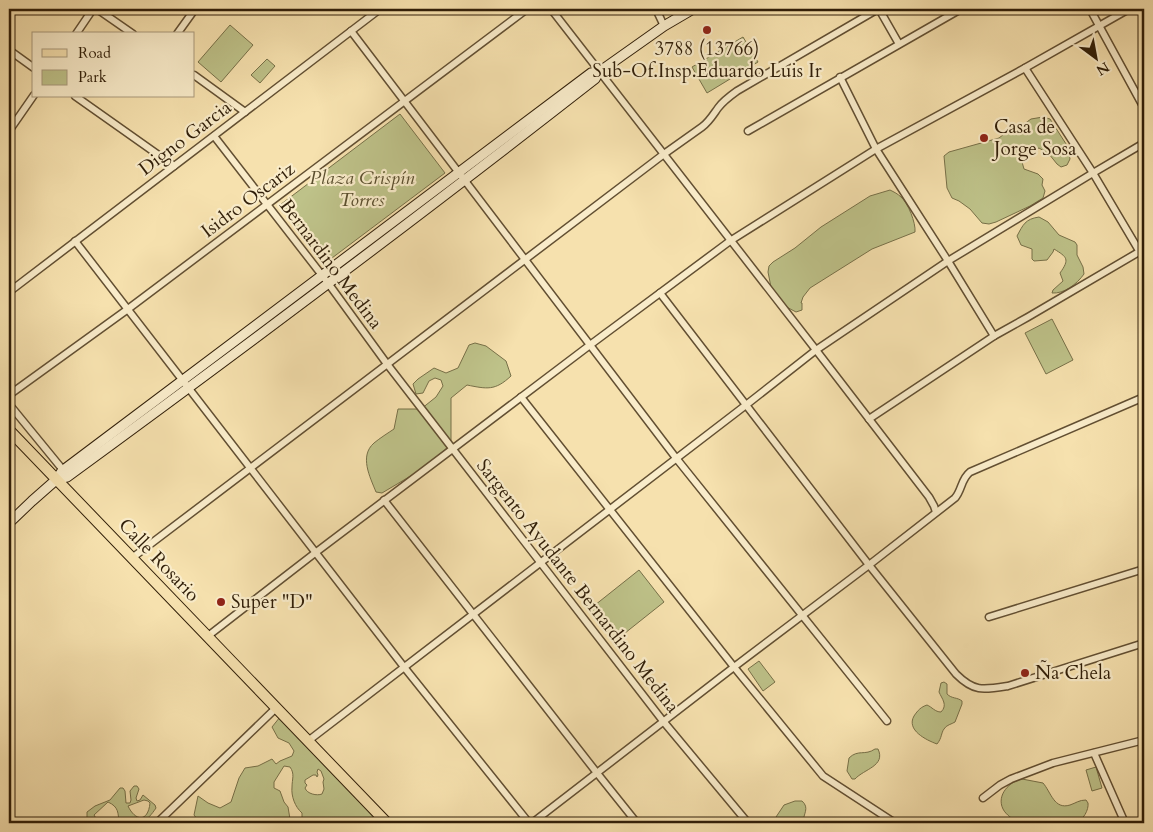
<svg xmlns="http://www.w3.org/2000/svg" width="1153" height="832" font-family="Cardo,serif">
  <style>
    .green { fill: #bec289; stroke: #777048; fill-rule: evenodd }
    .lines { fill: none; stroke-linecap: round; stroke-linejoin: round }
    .street-casing { stroke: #624f32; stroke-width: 9 }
    .secondary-casing { stroke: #301e08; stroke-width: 11 }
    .primary-casing { stroke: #301e08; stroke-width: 12 }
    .street { stroke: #f9ecca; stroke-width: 6 }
    .secondary { stroke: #f9ecca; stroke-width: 9 }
    .primary { stroke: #f6e1ae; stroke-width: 10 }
    .poi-dot { fill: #8f2418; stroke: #f9ecca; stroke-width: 2 }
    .labels { text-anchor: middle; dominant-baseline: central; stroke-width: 4.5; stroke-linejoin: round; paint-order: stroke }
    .poi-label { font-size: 19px; fill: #301e08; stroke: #f9ecca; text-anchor: start }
    .street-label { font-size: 19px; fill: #301e08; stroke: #f9ecca }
    .park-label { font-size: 19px; font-style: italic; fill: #5b4f2f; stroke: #f9ecca }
  </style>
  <rect width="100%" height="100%" fill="#f6e1ae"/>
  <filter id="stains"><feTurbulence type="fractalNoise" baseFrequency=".004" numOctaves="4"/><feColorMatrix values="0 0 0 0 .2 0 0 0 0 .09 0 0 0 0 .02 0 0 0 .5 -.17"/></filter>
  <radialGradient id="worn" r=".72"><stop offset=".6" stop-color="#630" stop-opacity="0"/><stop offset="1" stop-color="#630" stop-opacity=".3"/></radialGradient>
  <g class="green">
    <polygon points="230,25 253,45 221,82 198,62"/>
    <polygon points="743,37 758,62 707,93 692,67"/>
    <polygon points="267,59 275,66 260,83 251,75"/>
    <polygon points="400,114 445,173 324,264 280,205"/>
    <polygon points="1043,117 1050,119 1068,147 1070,159 1067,165 1061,167 1057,164 1049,154 1039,148 1028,152 1022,162 1024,169 1038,174 1043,179 1042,185 1045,191 1043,198 1030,206 996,222 989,224 982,223 970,209 959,201 952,198 947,188 944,156 949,152 999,138 1008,131 1020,127 1031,119"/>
    <polygon points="455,181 457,182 333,275 332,274"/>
    <path d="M890,190C894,192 898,194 901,197C908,203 916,223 915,232L872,249L810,288L803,297L801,303H802V310L796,312L779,303L772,292L768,272L769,266L773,262L795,248L821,227L870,196Z"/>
    <path d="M1039,217L1048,222L1059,235L1075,242L1077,245V255L1083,267L1084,274C1077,284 1064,294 1052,293L1053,290L1063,281L1060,273C1070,259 1067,257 1054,249L1053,252L1047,260L1034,261L1032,259V249L1021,245L1017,236C1023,225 1025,219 1039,217Z"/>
    <polygon points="320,283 321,284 193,380 192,379"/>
    <polygon points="1052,319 1073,360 1046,374 1025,333"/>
    <path d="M475,343L486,346L506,361L511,376C495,391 487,389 467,385L451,398V440L446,449L419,471L382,493L376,492C370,477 359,456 374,443C380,438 388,433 394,429L398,409H421L436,397L443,386L441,380L435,378L429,381L423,393L416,394L413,384L418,379L434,368L446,373L458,368L469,345Z"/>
    <polygon points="639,570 664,602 615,641 590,609"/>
    <polygon points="759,661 775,682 763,691 748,669"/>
    <path d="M944,682L947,684V694C952,699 957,697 962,701V704L955,722C952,724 946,725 944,729C941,733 942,738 937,744C926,740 906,730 914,716C918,710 921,707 927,705C932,707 935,712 941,712C948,705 942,699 939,692L941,683Z"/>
    <path d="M280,717L323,764L388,823H294L302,819V813C295,807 291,796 292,787C292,779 295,774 290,767L284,766L274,782V788L280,791L284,802L288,807L290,819L285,823H200L194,815L198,796L208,803L220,808L231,802L239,778L245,768L258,766L272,759L276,764L280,761L292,756L294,751L289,743L278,738L272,727ZM318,769L321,771L324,779L323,782L324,789L322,794C317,796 307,794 305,788L307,785L305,783V780L313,775H316L317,777L318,775L317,772Z"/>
    <path d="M875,749H878C886,766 864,769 855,779H852L847,771L849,758C858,749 865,756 875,749Z"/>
    <polygon points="1096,767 1102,788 1092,791 1086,770"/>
    <path d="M1022,779L1043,783C1051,792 1054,810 1070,805C1076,803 1079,800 1086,800L1088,803C1089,810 1083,820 1076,823H1018C1013,819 1006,815 1003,809C996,795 1010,781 1022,779Z"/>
    <path d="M134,786H137L139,789L136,798L137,801L140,800L143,795L155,805L156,808C152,814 147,820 141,823H119C118,813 119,807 108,802L94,815L97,820L101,823H84L87,818V812L95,806L110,800L120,788H123L125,791L126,803H130L131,800L130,791ZM144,800L148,801L150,803C148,823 135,821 128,806Z"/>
    <path d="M795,801H802C810,808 803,814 803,823H772L784,805Z"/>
  </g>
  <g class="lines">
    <defs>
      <g id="street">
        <polyline points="97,9 133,34"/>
        <polyline points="551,9 816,350 929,497 934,506 936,512"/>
        <polyline points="656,9 664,26"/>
        <polyline points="879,9 899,44"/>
        <polyline points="1090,9 1144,108"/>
        <polyline points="351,31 676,458 887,721"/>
        <polyline points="76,34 93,9"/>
        <polyline points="177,34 195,9"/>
        <polyline points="9,50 34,68"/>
        <polyline points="1025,68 1093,173 1144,259"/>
        <polyline points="194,75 245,112"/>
        <polyline points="840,77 876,149 948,261 994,336"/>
        <polyline points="75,96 174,166"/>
        <polyline points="9,131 34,95"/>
        <polyline points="748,131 961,9"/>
        <polyline points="214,136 328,283 387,364 663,721 748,823"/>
        <polyline points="75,241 404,667 529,823"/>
        <polyline points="9,292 380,9"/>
        <path d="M660,293L869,565L956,674C974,692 983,690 1008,686L1144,643"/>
        <polyline points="9,395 128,309 527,9"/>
        <polyline points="521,397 734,667 823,776 892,821 894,823"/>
        <polyline points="9,404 63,470"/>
        <polyline points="869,419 994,336 1028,317 1144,249"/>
        <polyline points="384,500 597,773 637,823"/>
        <path d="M132,558L664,154L702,127C709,122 713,115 718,108C723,101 730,96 737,91L878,9"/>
        <polyline points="989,617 1144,569"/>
        <polyline points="208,636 315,553 590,345 730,241 876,149 1025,68 1129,9"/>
        <polyline points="308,741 746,405 816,350 948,261 1093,173 1144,143"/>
        <polyline points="1094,753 1125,823"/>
        <polyline points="983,798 1000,785 1011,779 1053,763 1144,740"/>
        <polyline points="157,823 276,708"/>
        <path d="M532,823L734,667L869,565L955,498C962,490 961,479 970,472L1144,397"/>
      </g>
      <g id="secondary">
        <path d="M57,479L67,477C245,347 421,215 595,79L599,72L664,26L693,9"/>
        <polyline points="9,523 32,501 57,479 62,471 591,73 599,72"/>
      </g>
      <polyline id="primary" points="9,430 387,823"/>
    </defs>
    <use href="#street" class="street-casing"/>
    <use href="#secondary" class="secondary-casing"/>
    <use href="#primary" class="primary-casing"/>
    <use href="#street" class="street"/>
    <use href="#secondary" class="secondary"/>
    <use href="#primary" class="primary"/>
  </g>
  <g class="poi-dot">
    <circle cx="707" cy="30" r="5"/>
    <circle cx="984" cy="138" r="5"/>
    <circle cx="221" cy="602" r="5"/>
    <circle cx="1025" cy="673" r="5"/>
  </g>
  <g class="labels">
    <g class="poi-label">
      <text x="707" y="49" text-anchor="middle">3788 (13766)<tspan x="707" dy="22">Sub-Of.Insp.Eduardo Luis Ir</tspan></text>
      <text x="994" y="127">Casa de<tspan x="994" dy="22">Jorge Sosa</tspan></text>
      <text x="231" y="602">Super "D"</text>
      <text x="1035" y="673">Ña Chela</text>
    </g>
    <g class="street-label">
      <text transform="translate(185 138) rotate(-37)">Digno Garcia</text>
      <text transform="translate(248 200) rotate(-37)">Isidro Oscariz</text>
      <text transform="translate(331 264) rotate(53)">Bernardino Medina</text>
      <text transform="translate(159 560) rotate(46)">Calle Rosario</text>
      <text transform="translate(578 586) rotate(52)">Sargento Ayudante Bernardino Medina</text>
    </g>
    <g class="park-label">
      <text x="362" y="178">Plaza Crispín<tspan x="362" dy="22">Torres</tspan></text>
    </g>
  </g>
  <rect width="1153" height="832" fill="none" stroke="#f6e1ae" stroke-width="30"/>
  <rect x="10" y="10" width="1133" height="812" fill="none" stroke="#301e08" stroke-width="2.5"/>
  <rect x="15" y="15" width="1123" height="802" fill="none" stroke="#301e08"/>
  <rect x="32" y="32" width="162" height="65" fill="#f9ecca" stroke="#a99a7c"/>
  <rect x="42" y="49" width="25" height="8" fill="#f6e1ae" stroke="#a99a7c"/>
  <text x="78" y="58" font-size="15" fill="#301e08">Road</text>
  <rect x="42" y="70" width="25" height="15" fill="#bec289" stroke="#a99a7c"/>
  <text x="78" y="82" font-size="15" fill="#301e08">Park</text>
  <g transform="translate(1096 58) rotate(148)" stroke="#f9ecca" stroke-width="4" paint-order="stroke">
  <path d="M0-4L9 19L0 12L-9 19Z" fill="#301e08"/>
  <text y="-8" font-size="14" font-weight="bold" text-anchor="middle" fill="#301e08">N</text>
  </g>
  <rect width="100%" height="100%" filter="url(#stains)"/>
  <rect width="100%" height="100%" fill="url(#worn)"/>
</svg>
